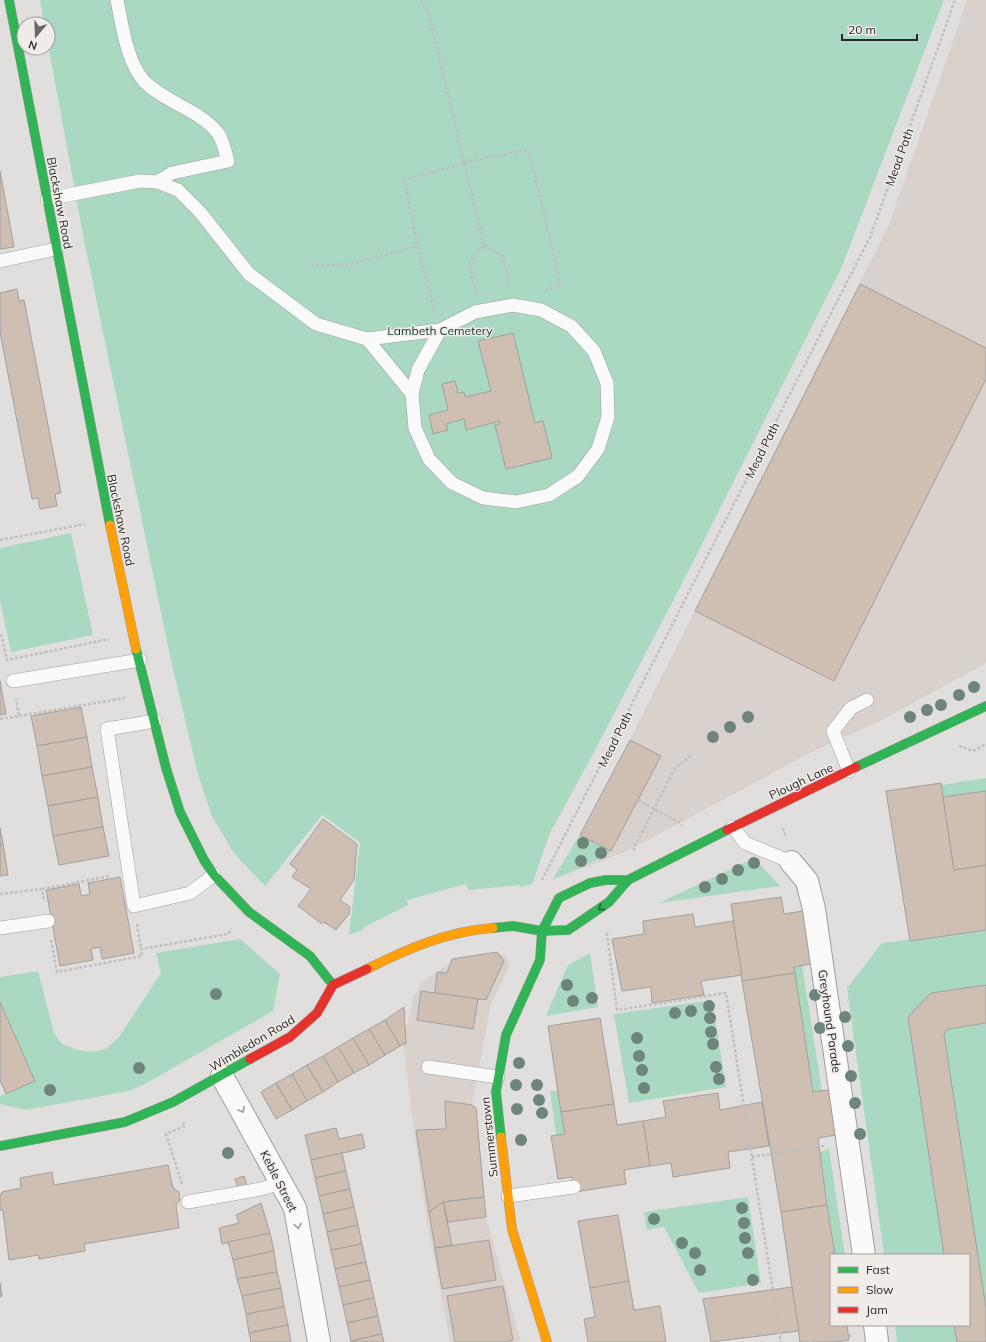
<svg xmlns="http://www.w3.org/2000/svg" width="986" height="1342" font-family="Mulish,sans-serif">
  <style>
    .built { fill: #d8d1cc }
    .green { fill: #a9d9c0 }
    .building { fill: #cebfb2; stroke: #a1a09e }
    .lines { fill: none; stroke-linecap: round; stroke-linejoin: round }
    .lane-casing { stroke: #a09e9d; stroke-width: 14 }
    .street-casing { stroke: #a09e9d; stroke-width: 24 }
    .fast-casing { stroke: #a09e9d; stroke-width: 10 }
    .slow-casing { stroke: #a09e9d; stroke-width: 10 }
    .jam-casing { stroke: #a09e9d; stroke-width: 10 }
    .path { stroke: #c1c0c0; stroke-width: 2.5; stroke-dasharray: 3 2; stroke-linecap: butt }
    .lane { stroke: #fafafa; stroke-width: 13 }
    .street { stroke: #fafafa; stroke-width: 22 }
    .fast { stroke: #30b455; stroke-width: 9 }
    .slow { stroke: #ff9f0a; stroke-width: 9 }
    .jam { stroke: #e5322d; stroke-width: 9 }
    .tree { fill: #6e857a }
    .oneway { stroke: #2c6039 }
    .oneway2 { stroke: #9c9c9b }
    .labels { text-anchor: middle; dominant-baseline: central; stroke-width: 3; stroke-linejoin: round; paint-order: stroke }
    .street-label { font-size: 12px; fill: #2a2827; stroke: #f0ece8 }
    .park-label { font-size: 12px; fill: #0f3c29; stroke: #f0ece8 }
  </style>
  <rect width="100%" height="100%" fill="#e1dfdd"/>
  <g class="built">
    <polygon points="967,0 986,0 986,663 882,720 812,752 627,851 552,880 589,821 889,225"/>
    <polygon points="501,954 506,956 509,967 491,1004 472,1105 476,1108 486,1217 521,1342 450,1342 426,1216 410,1102 404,1048 402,1042 412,1007 413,996 417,993 421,983 453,961"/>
  </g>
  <g class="green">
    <polygon points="40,0 944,0 841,269 689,570 592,756 550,833 532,884 521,887 520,885 468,890 466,884 407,900 408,905 364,927 363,930 349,935 360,842 322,815 265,886 233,852 211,814 197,771 169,651 84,240 48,44 48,24 44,24"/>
    <polygon points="71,533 93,635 11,652 0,601 0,548"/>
    <polygon points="986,778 986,791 943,797 941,785"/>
    <polygon points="580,835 611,851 607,855 552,880"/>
    <polygon points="754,858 780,886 659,903"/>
    <polygon points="986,930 986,1342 897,1342 895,1325 969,1325 969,1255 884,1255 847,988 882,943"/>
    <polygon points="240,939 280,974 273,1011 143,1085 129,1091 25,1110 0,1104 0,1096 35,1081 0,1002 0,977 38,971 54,1033 62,1044 77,1050 91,1052 106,1049 119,1037 161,973 156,953"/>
    <polygon points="590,953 598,1007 546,1016 568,965"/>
    <polygon points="802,965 822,1091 813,1092 794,967"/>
    <polygon points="712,1000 726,1087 629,1103 614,1014"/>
    <polygon points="550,1091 558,1091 565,1134 556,1135"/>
    <polygon points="829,1149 845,1255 835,1255 820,1152"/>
    <polygon points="748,1197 761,1283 699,1293 664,1227 647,1230 644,1212"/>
  </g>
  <g class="building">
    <polygon points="0,171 14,247 0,249"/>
    <polygon points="860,284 986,348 986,379 834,681 695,611"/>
    <polygon points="17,289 19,301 24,300 61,493 55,494 57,506 40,509 38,498 32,499 0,332 0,293"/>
    <polygon points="513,333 535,423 543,421 552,458 506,469 495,425 500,424 500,421 466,430 464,419 446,424 448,430 433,434 429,415 448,410 442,384 455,381 458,393 464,392 465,397 491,391 478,341"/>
    <polygon points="0,681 6,714 0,715"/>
    <polygon points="81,707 87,737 37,746 31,716"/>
    <polygon points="87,737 92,767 42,776 37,746"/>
    <polygon points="630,740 661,756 611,851 580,835"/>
    <polygon points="92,767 98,797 48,806 42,776"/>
    <polygon points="941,783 954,870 986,865 986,930 910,941 886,791"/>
    <polygon points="986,791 986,865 954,870 943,797"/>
    <polygon points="98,797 103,827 53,836 48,806"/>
    <polygon points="323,819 357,844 354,880 340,900 350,907 349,914 336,930 324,922 322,924 298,906 311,889 292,877 297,870 290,864"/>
    <polygon points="103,827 109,856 59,865 53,836"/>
    <polygon points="0,828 3,844 0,845"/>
    <polygon points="3,844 8,875 0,876 0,845"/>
    <polygon points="120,877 134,953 102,959 100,947 91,949 93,960 60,966 46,890 79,884 81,896 90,894 88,883"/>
    <polygon points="781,897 784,914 803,911 811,964 794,967 795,973 742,981 731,904"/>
    <polygon points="693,914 695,927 733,921 742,975 701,981 704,995 652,1003 651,987 622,991 612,939 644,934 643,921"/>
    <polygon points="497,952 504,961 486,1000 435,993 437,972 447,973 452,959"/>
    <polygon points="795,973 813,1092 829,1090 836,1135 818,1138 827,1205 781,1212 742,981"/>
    <polygon points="986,985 986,1023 948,1029 944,1034 986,1308 986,1342 957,1342 954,1325 969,1325 969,1255 944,1255 908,1017 931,993"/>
    <polygon points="421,991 478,999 473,1029 417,1020"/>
    <polygon points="0,1002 35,1081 6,1094 0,1080"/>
    <polygon points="404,1007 406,1043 400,1046 385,1020"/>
    <polygon points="600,1018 614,1104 561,1112 548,1026"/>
    <polygon points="385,1020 400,1046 385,1055 369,1029"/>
    <polygon points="369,1029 385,1055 369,1065 353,1038"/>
    <polygon points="353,1038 369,1065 354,1073 338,1047"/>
    <polygon points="338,1047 354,1073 338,1082 323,1056"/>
    <polygon points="323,1056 338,1082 323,1092 307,1065"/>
    <polygon points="307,1065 323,1092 307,1101 292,1074"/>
    <polygon points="292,1074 307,1101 292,1110 276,1083"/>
    <polygon points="276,1083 292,1110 276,1119 261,1092"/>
    <polygon points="718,1093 720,1110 762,1102 769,1146 728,1152 730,1168 673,1177 671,1163 650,1166 643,1121 666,1117 663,1101"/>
    <polygon points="445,1101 472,1105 476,1108 484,1197 443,1202 429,1212 416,1130 446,1129"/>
    <polygon points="614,1104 617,1125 643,1121 650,1166 624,1170 626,1184 575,1192 572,1177 558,1179 551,1136 565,1134 561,1112"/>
    <polygon points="336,1128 339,1139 362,1134 365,1148 311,1160 305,1135"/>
    <polygon points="342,1153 346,1171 315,1178 311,1160"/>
    <polygon points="168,1165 173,1188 179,1192 180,1200 176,1205 179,1228 84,1244 85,1251 39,1259 38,1255 9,1260 3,1210 0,1210 0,1196 2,1192 21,1188 20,1178 52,1172 54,1185"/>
    <polygon points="346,1171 350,1189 319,1196 315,1178"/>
    <polygon points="244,1176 247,1186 238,1188 235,1179"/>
    <polygon points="350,1189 354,1207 323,1214 319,1196"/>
    <polygon points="484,1197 486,1217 448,1222 443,1202"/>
    <polygon points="443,1202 452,1245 435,1248 429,1212"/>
    <polygon points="261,1203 270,1233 222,1244 219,1228 239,1223 236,1215"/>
    <polygon points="827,1205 835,1255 831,1255 831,1325 847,1325 849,1340 835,1342 800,1342 781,1212"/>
    <polygon points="354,1207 358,1225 327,1232 323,1214"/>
    <polygon points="618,1215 629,1281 590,1288 578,1221"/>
    <polygon points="358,1225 362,1244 331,1250 327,1232"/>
    <polygon points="270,1233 274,1251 233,1260 228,1242"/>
    <polygon points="489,1240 496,1280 442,1289 435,1248"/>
    <polygon points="362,1244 366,1262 335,1269 331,1250"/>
    <polygon points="274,1251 277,1272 237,1279 233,1260"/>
    <polygon points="366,1262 370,1280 339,1287 335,1269"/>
    <polygon points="277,1272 281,1288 242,1296 237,1279"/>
    <polygon points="370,1280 374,1298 343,1305 339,1287"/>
    <polygon points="629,1281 634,1310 660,1306 666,1342 588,1342 584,1319 595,1317 590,1288"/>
    <polygon points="0,1283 2,1296 0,1297"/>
    <polygon points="503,1286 513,1340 505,1342 455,1342 447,1296"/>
    <polygon points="792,1287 799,1331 711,1342 703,1299"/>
    <polygon points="281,1288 284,1307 246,1314 242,1296"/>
    <polygon points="374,1298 378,1316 347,1323 343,1305"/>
    <polygon points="284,1307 288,1325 249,1333 246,1314"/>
    <polygon points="378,1316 382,1334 351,1341 347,1323"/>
    <polygon points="288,1325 291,1342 251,1342 249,1333"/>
    <polygon points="382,1334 384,1342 351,1342 351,1341"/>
  </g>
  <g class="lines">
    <defs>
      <g id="lane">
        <path d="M117,0C122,25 127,62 144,81C164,102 201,111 217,132C223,139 225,152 228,161L172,173L157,182"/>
        <polyline points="47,199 140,181 157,182 178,190 200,212 249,274 316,324 367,339 440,330"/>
        <polyline points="0,261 56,249"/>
        <polygon points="513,305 541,310 571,326 594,351 607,383 608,417 598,449 578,476 549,495 516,502 483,498 452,483 429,459 415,428 412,394 418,370 440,330 475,312"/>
        <polyline points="367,339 412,394"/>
        <polyline points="13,681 140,660"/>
        <polyline points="155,721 107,729 134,906 190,893 214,875"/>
        <polyline points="849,771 833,731 851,708 867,700"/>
        <polyline points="733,827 745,843 791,862"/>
        <polyline points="0,928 48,921"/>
        <polyline points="428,1067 498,1077"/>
        <polyline points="508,1196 574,1187"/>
        <polyline points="188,1202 261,1189 281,1183"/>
      </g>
      <g id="street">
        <polyline points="791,862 807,881 814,909 864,1255"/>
        <polyline points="222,1076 295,1208 319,1342"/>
        <polyline points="875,1325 877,1342"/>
      </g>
      <g id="fast">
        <polyline points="9,0 110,525"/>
        <polyline points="136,649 166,768 180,812 204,860 214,875 249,912 310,956 333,985"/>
        <polyline points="856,767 986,706"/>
        <polyline points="493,928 513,926 542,931 568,930 609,902 628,880 727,830"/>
        <polyline points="501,1137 496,1092 506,1035 540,960 542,931 559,898 590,883 606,880 628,880"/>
        <polyline points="0,1146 125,1122 173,1102 250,1059"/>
      </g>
      <g id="slow">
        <polyline points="110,525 136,649"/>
        <path d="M367,969C407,949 448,931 493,928"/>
        <polyline points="501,1137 512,1229 547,1342"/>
      </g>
      <g id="jam">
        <polyline points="727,830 856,767"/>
        <polyline points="250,1059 290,1037 317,1013 333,985 367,969"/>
      </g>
    </defs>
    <use href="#lane" class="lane-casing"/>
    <use href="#street" class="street-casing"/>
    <use href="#fast" class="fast-casing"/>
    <use href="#slow" class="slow-casing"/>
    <use href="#jam" class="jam-casing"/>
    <g class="path">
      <polyline points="421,0 429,15 484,245 469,264 476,293"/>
      <polyline points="465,162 528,150 545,216 560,284 545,291"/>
      <polyline points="484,245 503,257 509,286"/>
      <polyline points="311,265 346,265 418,246"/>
      <polyline points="435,312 418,246 404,180 465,163"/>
      <polyline points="0,540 85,524"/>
      <polyline points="1,634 7,660 109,639"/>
      <polyline points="19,716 125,698"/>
      <polyline points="0,719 19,716 16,699"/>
      <polyline points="959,746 973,751 986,744"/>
      <polyline points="638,800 680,823 682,826"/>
      <polyline points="783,828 786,838"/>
      <polyline points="634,851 634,848 675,768 692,755"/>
      <polyline points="542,880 871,235 955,0"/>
      <polyline points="42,889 110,876"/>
      <polyline points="0,894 42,889 44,902"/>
      <polyline points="137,924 141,949"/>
      <polyline points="607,933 617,1010 726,993 781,1342"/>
      <polyline points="51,940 57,972 142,956 141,949 228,934 232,929"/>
      <polyline points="752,1157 825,1146"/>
      <polyline points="182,1184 166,1134 185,1126 183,1122"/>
      <polyline points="804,1342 853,1335"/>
    </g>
    <use href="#lane" class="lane"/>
    <use href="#street" class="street"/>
    <use href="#fast" class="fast"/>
    <use href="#slow" class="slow"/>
    <use href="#jam" class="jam"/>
  </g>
  <g class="tree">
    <circle cx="974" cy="687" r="6"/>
    <circle cx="959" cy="695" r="6"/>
    <circle cx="941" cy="705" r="6"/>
    <circle cx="927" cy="710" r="6"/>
    <circle cx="748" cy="717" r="6"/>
    <circle cx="910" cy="717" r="6"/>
    <circle cx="730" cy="727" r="6"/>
    <circle cx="713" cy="737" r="6"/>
    <circle cx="583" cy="843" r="6"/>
    <circle cx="601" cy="853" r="6"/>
    <circle cx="581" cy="861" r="6"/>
    <circle cx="754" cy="863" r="6"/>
    <circle cx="738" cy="870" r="6"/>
    <circle cx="722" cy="879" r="6"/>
    <circle cx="705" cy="887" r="6"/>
    <circle cx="567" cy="985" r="6"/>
    <circle cx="216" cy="994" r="6"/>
    <circle cx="815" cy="995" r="6"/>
    <circle cx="592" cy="998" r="6"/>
    <circle cx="573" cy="1001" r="6"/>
    <circle cx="709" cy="1006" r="6"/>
    <circle cx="691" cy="1011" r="6"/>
    <circle cx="675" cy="1013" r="6"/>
    <circle cx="845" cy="1017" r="6"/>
    <circle cx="710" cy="1018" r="6"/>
    <circle cx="820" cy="1028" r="6"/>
    <circle cx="711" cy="1032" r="6"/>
    <circle cx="637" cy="1038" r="6"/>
    <circle cx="713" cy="1044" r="6"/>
    <circle cx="848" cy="1046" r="6"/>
    <circle cx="639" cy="1056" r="6"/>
    <circle cx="519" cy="1063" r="6"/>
    <circle cx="716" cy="1067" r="6"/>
    <circle cx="139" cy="1068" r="6"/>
    <circle cx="642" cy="1070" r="6"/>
    <circle cx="851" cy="1076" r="6"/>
    <circle cx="719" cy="1079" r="6"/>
    <circle cx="516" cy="1085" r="6"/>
    <circle cx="537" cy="1085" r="6"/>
    <circle cx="644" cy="1088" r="6"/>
    <circle cx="50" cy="1090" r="6"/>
    <circle cx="539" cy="1100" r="6"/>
    <circle cx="855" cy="1103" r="6"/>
    <circle cx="517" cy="1109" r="6"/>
    <circle cx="542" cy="1113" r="6"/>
    <circle cx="860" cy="1134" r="6"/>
    <circle cx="521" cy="1140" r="6"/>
    <circle cx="228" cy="1153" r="6"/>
    <circle cx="742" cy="1208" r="6"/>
    <circle cx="654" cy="1219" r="6"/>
    <circle cx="744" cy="1223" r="6"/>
    <circle cx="745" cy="1238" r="6"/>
    <circle cx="682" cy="1243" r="6"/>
    <circle cx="695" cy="1253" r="6"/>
    <circle cx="748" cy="1253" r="6"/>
    <circle cx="700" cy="1270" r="6"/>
    <circle cx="753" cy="1280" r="6"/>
  </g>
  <defs><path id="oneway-chevron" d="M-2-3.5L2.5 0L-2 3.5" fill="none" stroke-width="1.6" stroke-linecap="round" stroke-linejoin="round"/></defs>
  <use class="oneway" href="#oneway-chevron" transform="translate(601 908) rotate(144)"/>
  <g class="oneway2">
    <use href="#oneway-chevron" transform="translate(242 1110) rotate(62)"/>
    <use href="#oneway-chevron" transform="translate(298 1226) rotate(80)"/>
  </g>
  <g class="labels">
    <g class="street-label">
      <text transform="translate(899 157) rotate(-70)">Mead Path</text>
      <text transform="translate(60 203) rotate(79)">Blackshaw Road</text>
      <text transform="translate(762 450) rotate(-63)">Mead Path</text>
      <text transform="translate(121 520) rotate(78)">Blackshaw Road</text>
      <text transform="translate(615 739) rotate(-63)">Mead Path</text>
      <text transform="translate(801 781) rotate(-25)">Plough Lane</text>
      <text transform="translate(830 1021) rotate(82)">Greyhound Parade</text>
      <text transform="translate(252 1043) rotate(-31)">Wimbledon Road</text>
      <text transform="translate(489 1137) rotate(-96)">Summerstown</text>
      <text transform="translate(279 1181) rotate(63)">Keble Street</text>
    </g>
    <g class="park-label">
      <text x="440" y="330">Lambeth Cemetery</text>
    </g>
  </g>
  <rect x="830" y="1254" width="140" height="72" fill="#f0ece8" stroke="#a19e9b"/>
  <rect x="838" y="1267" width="20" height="6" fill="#30b455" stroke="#a19e9b"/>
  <text x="866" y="1274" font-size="12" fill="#2a2827">Fast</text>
  <rect x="838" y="1287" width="20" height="6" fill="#ff9f0a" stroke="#a19e9b"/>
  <text x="866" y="1294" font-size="12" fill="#2a2827">Slow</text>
  <rect x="838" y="1307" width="20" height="6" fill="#e5322d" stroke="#a19e9b"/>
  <text x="866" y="1314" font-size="12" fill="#2a2827">Jam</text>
  <g transform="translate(36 36) rotate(199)"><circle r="19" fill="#f0ece8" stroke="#a19e9b"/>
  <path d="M0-3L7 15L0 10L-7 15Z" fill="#6a6867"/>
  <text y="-6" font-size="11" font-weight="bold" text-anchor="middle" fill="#2a2827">N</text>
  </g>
  <path d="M842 34v6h75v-6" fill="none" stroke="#2a2827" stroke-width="2"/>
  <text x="848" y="34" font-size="12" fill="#2a2827" stroke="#f0ece8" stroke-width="3" paint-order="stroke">20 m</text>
</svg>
